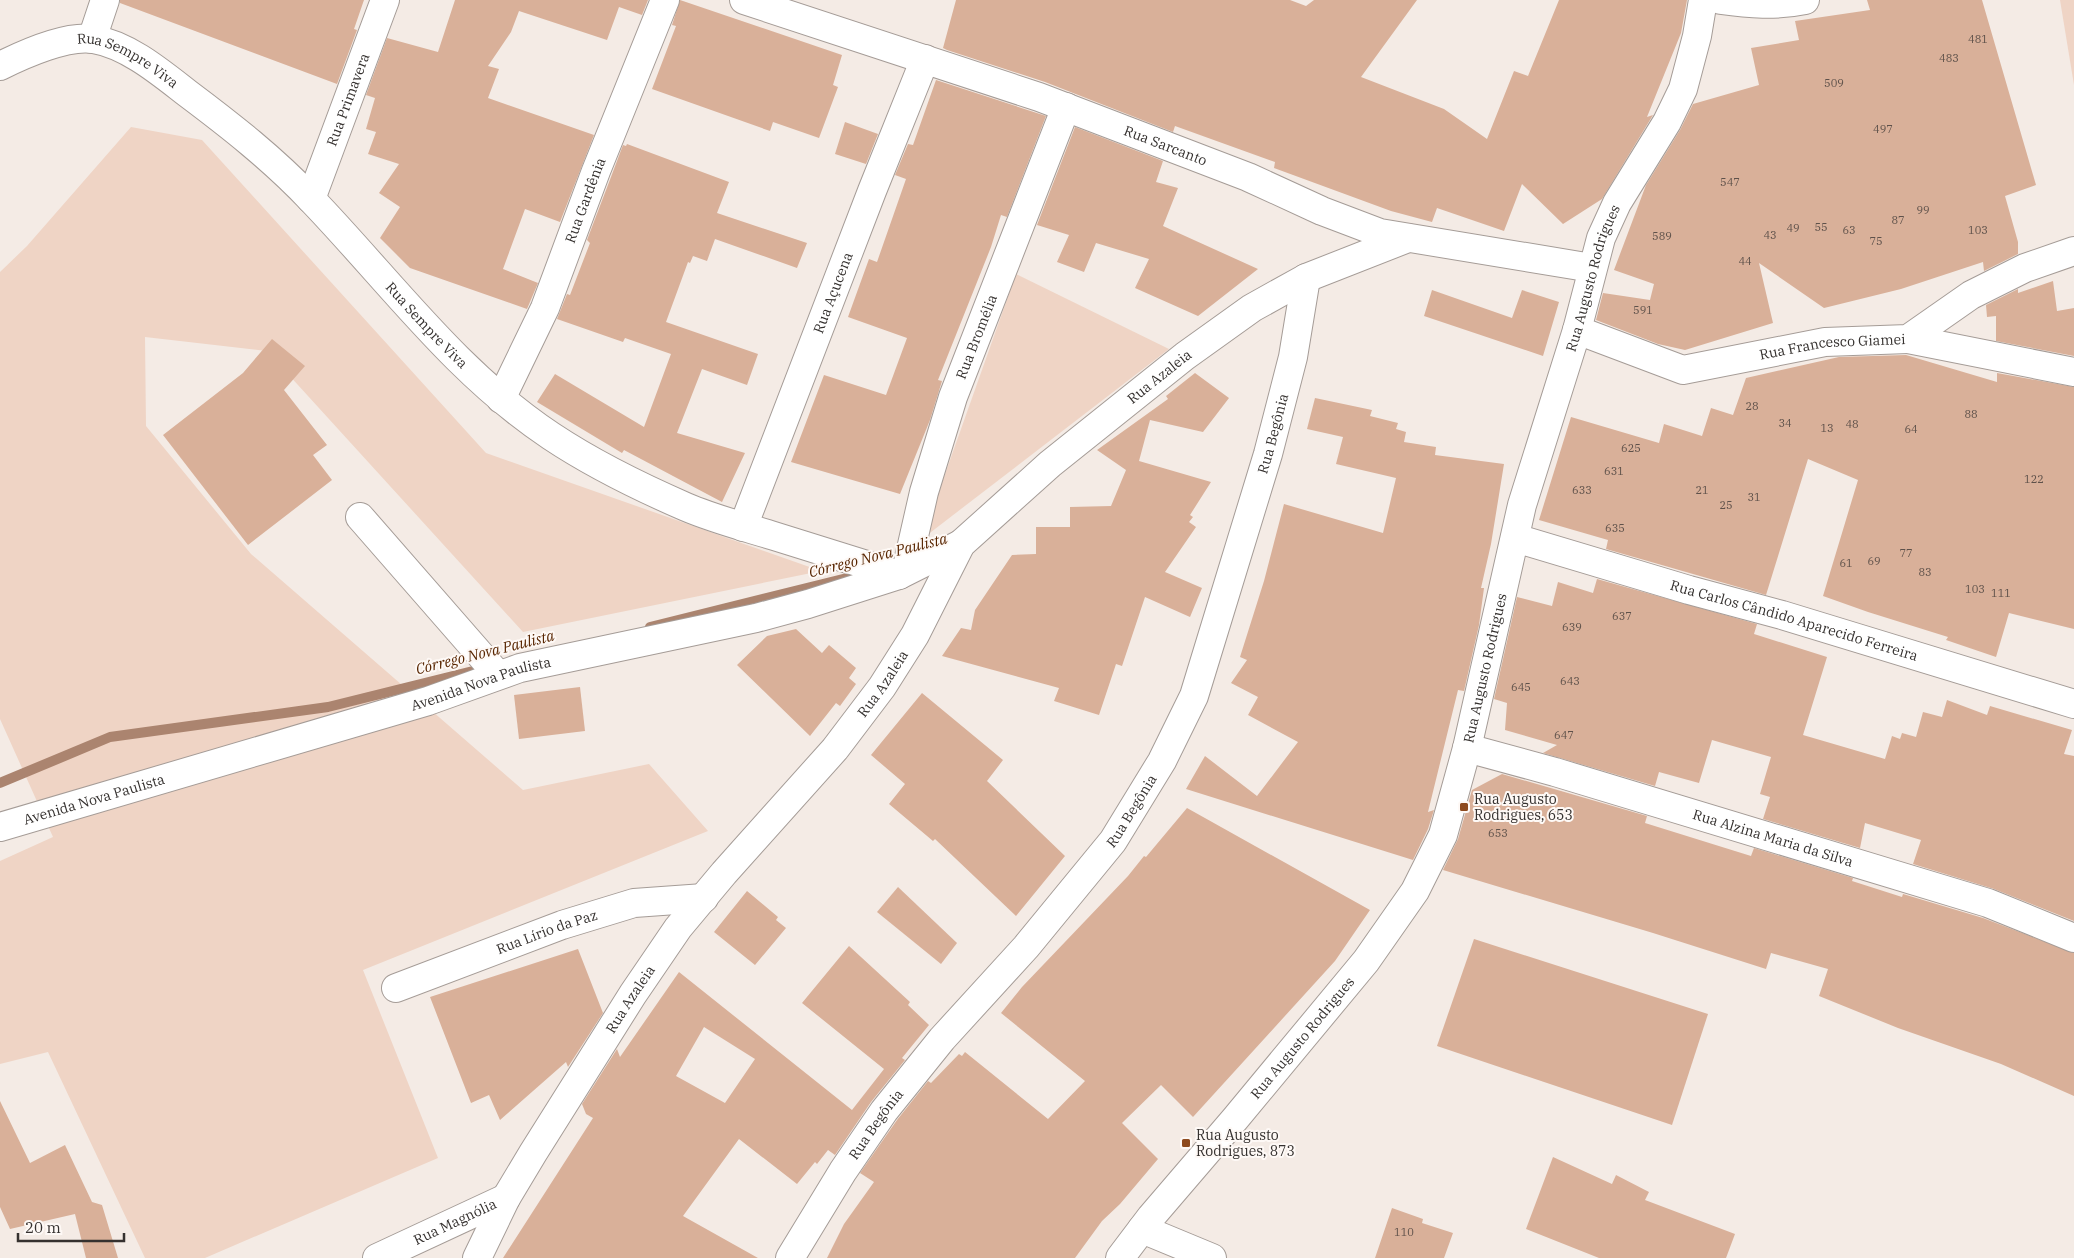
<svg xmlns="http://www.w3.org/2000/svg" width="2074" height="1258" font-family="'IBM Plex Serif',serif">
  <style>
    .green { fill: #efd4c5 }
    .lines { fill: none; stroke-linecap: round; stroke-linejoin: round }
    .stream { stroke: #ab846f; stroke-width: 10 }
    .building { fill: #d9b099; fill-rule: evenodd }
    .street-casing { stroke: #a59c97; stroke-width: 30 }
    .street { stroke: #fff; stroke-width: 28 }
    .poi-dot { fill: #8e4a1e; stroke: #fef9f6; stroke-width: 2 }
    .labels { text-anchor: middle; dominant-baseline: central; stroke-width: 4; stroke-linejoin: round; paint-order: stroke }
    .number-label { font-size: 11px; fill: #5e514a }
    .street-label { font-size: 14px; fill: #35312f; stroke: #fef9f6 }
    .poi-label { font-size: 14px; fill: #35312f; stroke: #fef9f6; text-anchor: start }
    .water-label { font-size: 15px; font-style: italic; fill: #582500; stroke: #fef9f6 }
  </style>
  <rect width="100%" height="100%" fill="#f4ebe5"/>
  <g class="green">
    <polygon points="2060,0 2074,0 2074,85"/>
    <polygon points="131,127 202,140 486,453 821,571 523,632 267,351 145,337 146,426 251,554 523,790 649,764 708,831 363,970 438,1158 205,1258 145,1258 48,1052 0,1064 0,861 53,837 0,719 0,272 27,246"/>
    <polygon points="1016,274 1169,349 922,539"/>
  </g>
  <g class="lines">
    <g class="stream">
      <polyline points="650,627 847,578"/>
      <polyline points="0,783 110,737 328,707 481,669"/>
    </g>
  </g>
  <g class="building">
    <polygon points="120,0 364,0 354,29 357,30 337,84 120,3"/>
    <polygon points="455,0 648,0 642,15 619,7 607,40 519,11 511,32 488,66 499,69 488,98 594,135 560,222 525,209 503,269 538,283 527,309 410,268 380,238 400,207 379,193 399,164 368,154 376,132 366,129 375,98 366,95 387,38 438,52"/>
    <polygon points="680,0 842,55 833,85 838,87 819,138 773,122 770,131 652,89 676,26 672,25"/>
    <polygon points="956,0 1290,0 1306,6 1314,0 1417,0 1361,77 1444,109 1487,139 1514,71 1528,76 1559,0 1687,0 1681,33 1647,117 1653,115 1602,199 1563,224 1522,184 1504,231 1437,208 1432,222 1391,211 1274,168 1275,162 1175,126 1173,132 1045,82 947,50 943,48"/>
    <polygon points="1867,0 1982,0 2036,185 2005,196 2018,242 2018,254 1984,271 1983,262 1901,289 1824,308 1759,263 1773,323 1685,350 1658,344 1596,320 1603,293 1650,300 1654,284 1614,270 1646,185 1680,130 1693,104 1759,85 1751,48 1799,40 1795,21 1870,10"/>
    <polygon points="936,80 1046,116 1007,217 1001,215 991,247 938,380 942,381 930,420 900,494 791,462 824,375 886,395 907,338 848,317 869,259 877,262 906,179 895,175 908,144 913,145"/>
    <polygon points="845,122 878,134 866,164 835,154"/>
    <polygon points="1075,127 1163,161 1156,182 1178,188 1163,226 1258,269 1198,316 1135,288 1149,259 1096,243 1084,272 1057,262 1069,235 1037,225"/>
    <polygon points="627,144 729,182 717,213 807,243 797,268 715,239 707,261 693,256 690,263 688,262 666,322 758,354 747,385 702,369 677,433 745,453 722,502 624,450 622,453 537,402 555,374 644,427 671,354 625,338 623,342 557,319 567,294 570,295 590,243 587,240 611,177 623,145 626,146"/>
    <polygon points="2053,281 2057,311 2074,308 2074,356 1996,341 1996,316 1987,317 1986,305 2018,289 2018,293"/>
    <polygon points="1432,290 1512,318 1522,290 1559,302 1543,356 1424,316"/>
    <polygon points="272,339 305,366 284,390 327,445 313,455 332,480 248,545 163,435 243,373"/>
    <polygon points="1906,355 1997,382 1997,373 2074,387 2074,629 2009,613 1996,657 1946,640 1948,637 1868,612 1823,596 1858,480 1808,459 1766,595 1606,549 1608,540 1539,520 1571,417 1659,443 1664,424 1702,436 1711,408 1733,415 1746,378 1839,357"/>
    <polygon points="1195,373 1229,398 1203,432 1150,420 1139,461 1211,482 1190,515 1193,517 1189,522 1196,527 1165,572 1202,588 1190,617 1145,597 1122,666 1116,664 1099,715 1054,701 1059,688 942,656 961,628 971,630 975,610 1012,555 1036,554 1036,527 1070,527 1070,507 1111,506 1126,470 1097,450 1168,399 1166,396"/>
    <polygon points="1315,398 1372,410 1370,416 1398,423 1396,429 1406,432 1404,442 1436,447 1435,455 1504,464 1491,544 1481,588 1484,588 1479,625 1464,691 1458,690 1428,812 1434,810 1428,829 1413,860 1186,789 1205,756 1257,796 1298,742 1248,715 1258,697 1231,683 1247,660 1240,657 1264,581 1284,504 1383,533 1396,478 1336,464 1343,437 1307,429"/>
    <polygon points="1597,579 1757,624 1754,634 1827,657 1803,735 1885,759 1892,736 1900,739 1902,733 1916,737 1923,712 1942,717 1947,700 1987,715 1990,706 2072,730 2064,754 2074,756 2074,921 1994,889 1913,864 1921,840 1865,823 1860,848 1763,819 1770,797 1760,794 1771,757 1712,740 1699,783 1659,772 1655,786 1543,753 1557,745 1505,730 1507,703 1494,699 1517,597 1552,606 1558,582 1593,593"/>
    <polygon points="796,629 822,653 829,645 856,668 849,678 856,684 840,706 836,703 810,736 737,665 767,636"/>
    <polygon points="580,687 585,731 519,739 514,695"/>
    <polygon points="922,693 1003,760 987,781 1065,856 1016,916 935,839 933,841 889,804 905,784 871,755"/>
    <polygon points="1502,774 1647,816 1645,823 1751,856 1754,848 1853,878 1852,881 1902,897 1903,894 1983,918 2074,953 2074,1096 2001,1064 1898,1028 1819,996 1828,969 1771,953 1766,969 1653,933 1443,870 1458,839 1472,790"/>
    <polygon points="1187,808 1370,910 1335,961 1193,1117 1161,1085 1122,1123 1158,1159 1120,1204 1102,1221 1075,1258 827,1258 844,1224 874,1182 860,1173 897,1120 928,1081 931,1083 959,1054 962,1056 965,1052 1048,1119 1085,1081 1001,1013 1022,987 1128,876 1144,856 1146,857"/>
    <polygon points="898,887 957,943 941,964 877,912"/>
    <polygon points="747,891 778,917 776,920 786,928 755,965 714,932"/>
    <polygon points="1474,939 1708,1014 1672,1125 1437,1046"/>
    <path d="M849,946L910,1002L908,1005L929,1025L902,1058L905,1060L871,1102L835,1155L828,1150L817,1164L815,1162L797,1184L739,1139L683,1216L758,1258H503L593,1118L586,1114L582,1104L617,1049L620,1057L679,972L852,1110L884,1069L802,1003ZM704,1027L755,1059L725,1103L676,1076Z"/>
    <polygon points="578,949 603,1013 568,1067 566,1062 500,1120 489,1095 471,1103 430,997"/>
    <polygon points="0,1101 30,1163 65,1145 92,1202 102,1205 118,1258 86,1258 75,1214 10,1229 0,1207"/>
    <polygon points="1553,1157 1612,1184 1616,1175 1649,1192 1645,1200 1735,1234 1726,1258 1599,1258 1526,1229"/>
    <polygon points="1392,1208 1423,1219 1422,1223 1453,1233 1444,1258 1375,1258"/>
  </g>
  <g class="lines">
    <defs>
      <g id="street">
        <path id="s1" d="M744,0L1039,97L1248,177L1322,211L1380,233L1592,268"/>
        <path d="M1721,0C1749,4 1776,6 1805,0"/>
        <polyline points="92,39 105,0"/>
        <path id="s2" d="M0,66C24,54 67,35 93,39C128,45 160,72 187,93C231,126 273,159 311,199C389,280 456,373 551,436C593,464 640,487 686,507C714,519 745,527 774,536C815,549 857,562 899,575"/>
        <path id="s3" d="M311,199L385,0"/>
        <path id="s4" d="M1577,330L1683,370L1825,342L1908,339L1971,295L2025,268L2074,251"/>
        <polyline points="1908,339 2074,372"/>
        <path id="s5" d="M501,399L545,308L596,171L665,0"/>
        <polyline points="360,517 498,675"/>
        <path id="s6" d="M743,527L872,191L925,59"/>
        <path id="s7" d="M1515,538L1689,590L1782,615L2074,704"/>
        <path id="s8" d="M906,571L924,492L953,397L1066,107"/>
        <path id="s9" d="M1467,748L1555,772L1988,903L2074,938"/>
        <path id="s10" d="M0,827L428,701L520,668L756,618L808,604L899,575L961,544"/>
        <path id="s11" d="M396,988L562,925L634,903L704,898"/>
        <polyline points="1142,1229 1212,1258"/>
        <path id="s12" d="M377,1258L506,1198"/>
        <path id="s13" d="M477,1258L506,1198L533,1153L633,994L678,928L724,873L835,749L882,687L915,635L961,544L1050,464L1185,356L1252,308L1306,278L1408,238"/>
        <path id="s14" d="M790,1258L843,1171L884,1111L942,1039L1026,947L1113,841L1162,761L1194,696L1268,454L1293,357L1306,278"/>
        <path id="s15" d="M1120,1258L1151,1217L1235,1119L1366,961L1415,891L1443,835L1467,748L1522,505L1577,330L1601,238L1617,203L1667,122L1683,89L1697,36L1703,0"/>
      </g>
    </defs>
    <use href="#street" class="street-casing"/>
    <use href="#street" class="street"/>
  </g>
  <g class="poi-dot">
    <rect x="1459" y="802" width="10" height="10" rx="2.5"/>
    <rect x="1181" y="1138" width="10" height="10" rx="2.5"/>
  </g>
  <g class="labels">
    <g class="number-label">
      <text x="1978" y="39">481</text>
      <text x="1949" y="58">483</text>
      <text x="1834" y="83">509</text>
      <text x="1883" y="129">497</text>
      <text x="1730" y="182">547</text>
      <text x="1923" y="210">99</text>
      <text x="1898" y="220">87</text>
      <text x="1821" y="227">55</text>
      <text x="1793" y="228">49</text>
      <text x="1849" y="230">63</text>
      <text x="1978" y="230">103</text>
      <text x="1770" y="235">43</text>
      <text x="1662" y="236">589</text>
      <text x="1876" y="241">75</text>
      <text x="1745" y="261">44</text>
      <text x="1643" y="310">591</text>
      <text x="1752" y="406">28</text>
      <text x="1971" y="414">88</text>
      <text x="1785" y="423">34</text>
      <text x="1852" y="424">48</text>
      <text x="1827" y="428">13</text>
      <text x="1911" y="429">64</text>
      <text x="1631" y="448">625</text>
      <text x="1614" y="471">631</text>
      <text x="2034" y="479">122</text>
      <text x="1582" y="490">633</text>
      <text x="1702" y="490">21</text>
      <text x="1754" y="497">31</text>
      <text x="1726" y="505">25</text>
      <text x="1615" y="528">635</text>
      <text x="1906" y="553">77</text>
      <text x="1874" y="561">69</text>
      <text x="1846" y="563">61</text>
      <text x="1925" y="572">83</text>
      <text x="1975" y="589">103</text>
      <text x="2001" y="593">111</text>
      <text x="1622" y="616">637</text>
      <text x="1572" y="627">639</text>
      <text x="1570" y="681">643</text>
      <text x="1521" y="687">645</text>
      <text x="1564" y="735">647</text>
      <text x="1498" y="833">653</text>
      <text x="1404" y="1232">110</text>
    </g>
    <g class="street-label">
      <text stroke="none"><textPath href="#s2" startOffset="138">Rua Sempre Viva</textPath></text>
      <text stroke="none"><textPath href="#s3" startOffset="106">Rua Primavera</textPath></text>
      <text stroke="none"><textPath href="#s1" startOffset="446">Rua Sarcanto</textPath></text>
      <text stroke="none"><textPath href="#s5" startOffset="216">Rua Gardênia</textPath></text>
      <text stroke="none"><textPath href="#s15" startOffset="1111">Rua Augusto Rodrigues</textPath></text>
      <text stroke="none"><textPath href="#s6" startOffset="251">Rua Açucena</textPath></text>
      <text stroke="none"><textPath href="#s2" startOffset="542">Rua Sempre Viva</textPath></text>
      <text stroke="none"><textPath href="#s8" startOffset="245">Rua Bromélia</textPath></text>
      <text stroke="none"><textPath href="#s4" startOffset="265">Rua Francesco Giamei</textPath></text>
      <text stroke="none"><textPath href="#s13" startOffset="1126">Rua Azaleia</textPath></text>
      <text stroke="none"><textPath href="#s14" startOffset="969">Rua Begônia</textPath></text>
      <text stroke="none"><textPath href="#s7" startOffset="291">Rua Carlos Cândido Aparecido Ferreira</textPath></text>
      <text stroke="none"><textPath href="#s15" startOffset="706">Rua Augusto Rodrigues</textPath></text>
      <text stroke="none"><textPath href="#s13" startOffset="706">Rua Azaleia</textPath></text>
      <text stroke="none"><textPath href="#s10" startOffset="502">Avenida Nova Paulista</textPath></text>
      <text stroke="none"><textPath href="#s10" startOffset="98">Avenida Nova Paulista</textPath></text>
      <text stroke="none"><textPath href="#s14" startOffset="564">Rua Begônia</textPath></text>
      <text stroke="none"><textPath href="#s9" startOffset="319">Rua Alzina Maria da Silva</textPath></text>
      <text stroke="none"><textPath href="#s11" startOffset="161">Rua Lírio da Paz</textPath></text>
      <text stroke="none"><textPath href="#s13" startOffset="301">Rua Azaleia</textPath></text>
      <text stroke="none"><textPath href="#s15" startOffset="286">Rua Augusto Rodrigues</textPath></text>
      <text stroke="none"><textPath href="#s14" startOffset="159">Rua Begônia</textPath></text>
      <text stroke="none"><textPath href="#s12" startOffset="86">Rua Magnólia</textPath></text>
    </g>
    <g class="poi-label">
      <text x="1474" y="799">Rua Augusto<tspan x="1474" dy="16">Rodrigues, 653</tspan></text>
      <text x="1196" y="1135">Rua Augusto<tspan x="1196" dy="16">Rodrigues, 873</tspan></text>
    </g>
    <g class="water-label">
      <text transform="translate(878 555) rotate(-14)">Córrego Nova Paulista</text>
      <text transform="translate(485 652) rotate(-14)">Córrego Nova Paulista</text>
    </g>
  </g>
  <path d="M18 1233v8h106v-8" fill="none" stroke="#35312f" stroke-width="2.5"/>
  <text x="25" y="1233" font-size="15" fill="#35312f" stroke="#fef9f6" stroke-width="4" paint-order="stroke">20 m</text>
</svg>
